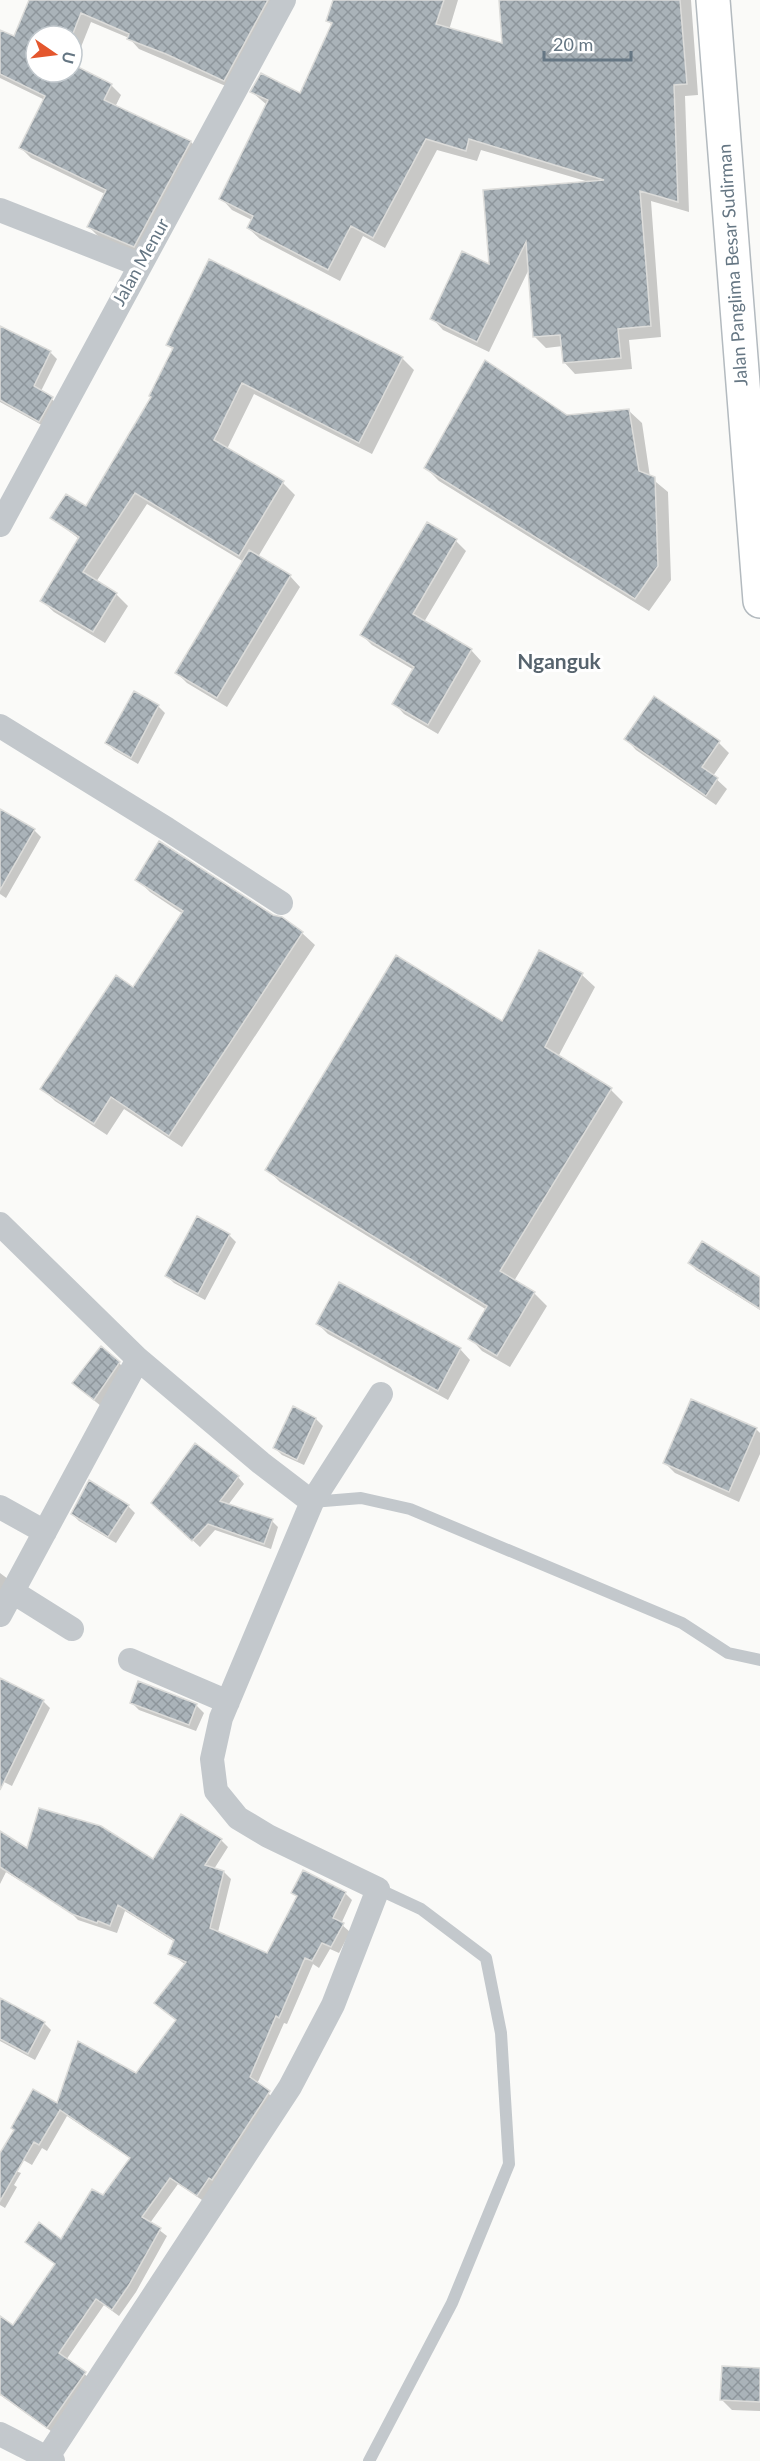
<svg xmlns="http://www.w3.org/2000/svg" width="760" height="2461" font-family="Lato,sans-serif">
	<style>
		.shadow { fill: #0003; fill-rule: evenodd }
		.building { fill: url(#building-cross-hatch); stroke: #dcdcda; stroke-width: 1.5 }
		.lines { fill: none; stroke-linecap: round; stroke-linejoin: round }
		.secondary-casing { stroke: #b3babf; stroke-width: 36 }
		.service { stroke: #c3c8cc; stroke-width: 12 }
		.minor { stroke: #c3c8cc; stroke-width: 24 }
		.secondary { stroke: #fff; stroke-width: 33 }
		.labels { text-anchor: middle; stroke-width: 6; stroke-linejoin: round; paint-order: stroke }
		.street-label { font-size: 18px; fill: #657683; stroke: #fff }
		.quarter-label { font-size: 21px; font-weight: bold; fill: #57646e; stroke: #fff }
	</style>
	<defs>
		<pattern id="building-cross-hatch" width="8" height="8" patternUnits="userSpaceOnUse" patternTransform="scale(1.5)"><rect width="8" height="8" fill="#aab3b9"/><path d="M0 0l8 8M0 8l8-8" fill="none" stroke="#8e969c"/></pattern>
	</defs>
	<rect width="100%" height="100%" fill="#fafaf8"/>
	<path class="shadow" d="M31 0H285L235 90 139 49 129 38 91 22 73 67 111 85 121 95 115 107 191 142 201 152 144 256 99 237 89 227 105 194 31 158 21 148 45 100 0 78V45L14 38ZM36 36H72V72H36Z
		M335 0H458L449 30 504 45 501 0H691L698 95 685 96 689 212 651 201 661 337 629 340 632 369 575 374 564 362 563 346 546 348 534 336 529 269 489 352 443 330 432 318 589 182 481 150 477 161 437 150 385 248 363 236 340 281 260 239 248 228 252 220 232 210 221 198 267 105 252 92 301 95 333 26 328 21Z
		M0 327 50 352 57 359 41 391 59 405 47 428 0 402Z
		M168 344 402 358 414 370 372 454 254 394 227 449 283 483 295 495 258 557 290 576 300 587 227 707 187 683 177 673 244 562 147 504 96 582 116 594 128 606 105 643 54 612 42 601 79 539 52 518 86 509 152 398 173 350Z
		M628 410 642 423 650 477 668 492 671 580 649 611 439 481 426 468 567 417Z
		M456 541 466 551 424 622 471 650 481 661 438 734 404 714 394 703 414 670 372 645 362 635Z
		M158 706 165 713 138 764 114 750 107 743Z
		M626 739 719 743 729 753 713 776 727 789 716 805 636 750Z
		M0 815 34 830 41 837 6 898 0 894Z
		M137 879 273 916 302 933 315 945 182 1147 124 1109 107 1135 55 1101 42 1088 134 989 183 914 150 892Z
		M582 975 595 987 558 1057 611 1090 623 1102 514 1281 534 1293 547 1306 510 1367 482 1351 470 1338 487 1310 280 1182 267 1169Z
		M229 1235 236 1242 205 1300 174 1283 167 1276Z
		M690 1263 760 1279V1310L696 1270Z
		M318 1324 460 1349 470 1360 448 1400 328 1334Z
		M119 1363 126 1370 101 1406 81 1390Z
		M316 1419 323 1426 304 1465 282 1455 275 1448Z
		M756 1429 760 1433V1454L739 1502 675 1473 665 1463Z
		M238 1477 244 1484 228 1505 272 1521 278 1527 271 1549 215 1530 200 1547 159 1509Z
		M128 1506 135 1513 116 1543 79 1521 72 1514Z
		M0 1573 12 1582 0 1604Z
		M0 1680 43 1701 50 1708 12 1786 0 1780Z
		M139 1683 197 1706 204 1713 196 1731 139 1710 132 1703Z
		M0 1834 28 1850 154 1861 221 1840 228 1847 214 1869 224 1872 231 1879 218 1932 268 1954 298 1897 293 1893H345L352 1900 341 1924 350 1932 339 1953 330 1949 319 1968 313 1964 287 2024 284 2023 257 2084 276 2100 205 2202 178 2184 150 2223 167 2236 136 2292 119 2316 104 2305 66 2360 92 2380 55 2434 0 2395V2318L13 2327 56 2265 27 2242 61 2241 104 2197 131 2159 67 2116 47 2151 42 2148 32 2165 13 2154 58 2106 137 2074 177 2020 186 1965 170 1953 175 1942 125 1911 117 1933 78 1920 70 1912 6 1872 0 1884Z
		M0 2015 44 2023 51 2030 35 2060 0 2041Z
		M0 2165 21 2173 14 2185 17 2187 5 2208 0 2205Z
		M760 2370V2411L732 2410 722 2400Z"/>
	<path class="building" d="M29 0H268L224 81 166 54 127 39 129 34 81 13 72 36H36V72H72V64L112 84 104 100 191 141 134 247 87 227 106 190 19 148 45 96 0 74V30L14 36Z
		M333 0H444L436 24 502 43 499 0H680L687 84 674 85 678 202 640 191 651 326 618 329 621 358 563 363 560 335 533 337 526 242 477 342 430 319 462 251 489 264 483 190 604 180 469 139 466 151 426 139 373 238 351 226 328 270 247 228 253 216 219 199 268 100 250 92 261 73 300 93 332 23 326 21Z
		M209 259 403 357 359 443 242 383 214 440 284 481 239 556 135 493 83 572 117 593 93 632 40 601 79 537 50 518 66 494 86 506 151 397 149 396 173 348 166 345Z
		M0 326 51 351 34 386 53 397 39 422 0 400Z
		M485 360 567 415 629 409 639 471 655 477 658 566 635 599 424 468Z
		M427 522 457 539 413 614 472 649 428 725 392 704 414 667 360 635Z
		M249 550 291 575 217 698 175 673Z
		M134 691 159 705 131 758 105 743Z
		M654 696 720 741 702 767 718 778 706 796 624 739Z
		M0 809 35 829 0 890Z
		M159 841 273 915 282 917 303 932 169 1136 111 1097 94 1124 40 1089 116 975 133 987 183 911 135 880Z
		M539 950 583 973 545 1047 612 1088 500 1271 535 1292 497 1356 468 1339 487 1306 265 1170 396 955 502 1021Z
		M197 1216 230 1234 198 1294 165 1276Z
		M702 1241 760 1277V1309L688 1263Z
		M339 1282 461 1348 438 1391 316 1324Z
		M101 1346 120 1362 94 1400 72 1383Z
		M691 1399 757 1428 729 1492 663 1463Z
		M293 1406 316 1418 297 1460 273 1448Z
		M195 1443 239 1476 220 1501 273 1519 264 1544 208 1524 192 1541 151 1503Z
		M89 1480 129 1505 108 1537 71 1514Z
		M0 1678 44 1700 0 1790Z
		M138 1681 197 1704 189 1725 130 1703Z
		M39 1808 101 1826 153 1859 181 1814 222 1839 205 1865 224 1871 210 1928 267 1953 297 1896 291 1893 303 1870 346 1892 333 1918 344 1923 331 1947 322 1943 312 1961 305 1958 279 2018 276 2016 250 2077 270 2091 212 2180 209 2178 197 2196 170 2178 142 2217 161 2228 129 2285 112 2310 96 2299 59 2353 86 2372 47 2428 0 2394V2316L13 2325 55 2264 25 2242 39 2222 61 2239 92 2189 103 2195 130 2158 60 2110 39 2145 34 2142 0 2201V2153L14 2130 11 2128 33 2089 57 2103 78 2041 136 2073 176 2020 154 2003 186 1962 168 1954 174 1940 118 1905 110 1926 98 1921 97 1923 72 1914 0 1867V1831L27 1848Z
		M0 1998 45 2022 28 2054 0 2039Z
		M722 2366 760 2368V2402L720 2400Z"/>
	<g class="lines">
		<g class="secondary-casing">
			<path id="secondary" d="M713 0 760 601"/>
		</g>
		<path class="service" d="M312 1502 361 1498 410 1509 682 1623 728 1653 760 1660
			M369 2461 452 2303 509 2164 501 2033 486 1958 421 1909 378 1889"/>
		<path class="minor" d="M0 210 140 265
			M0 525 284 0
			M0 726 167 829 281 903
			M0 1224 138 1359 261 1463 312 1502 381 1394
			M0 1507 45 1532
			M13 1592 72 1629
			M0 1615 138 1359
			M130 1660 228 1702
			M0 2434 53 2461
			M47 2458 290 2087 333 2005 378 1889 268 1836 238 1818 216 1791 212 1759 221 1718 312 1502"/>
		<use href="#secondary" class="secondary"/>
	</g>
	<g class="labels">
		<g class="street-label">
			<text transform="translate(141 262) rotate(-61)" y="6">Jalan Menur</text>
			<text transform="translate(733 265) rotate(-94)" y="6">Jalan Panglima Besar Sudirman</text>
		</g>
		<g class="quarter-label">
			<text x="559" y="669">Nganguk</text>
		</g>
	</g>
	<g transform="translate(54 54) rotate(104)"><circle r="28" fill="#ffffff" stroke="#c1c8cd" stroke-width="1.5"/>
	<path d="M0-4.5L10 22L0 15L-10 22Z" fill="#e4572e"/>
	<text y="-9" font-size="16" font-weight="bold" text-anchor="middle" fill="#657683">U</text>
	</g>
	<path d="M544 51v9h87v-9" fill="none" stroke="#657683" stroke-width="3"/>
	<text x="553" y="51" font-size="18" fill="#657683" stroke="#ffffff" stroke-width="4.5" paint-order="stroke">20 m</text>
</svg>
